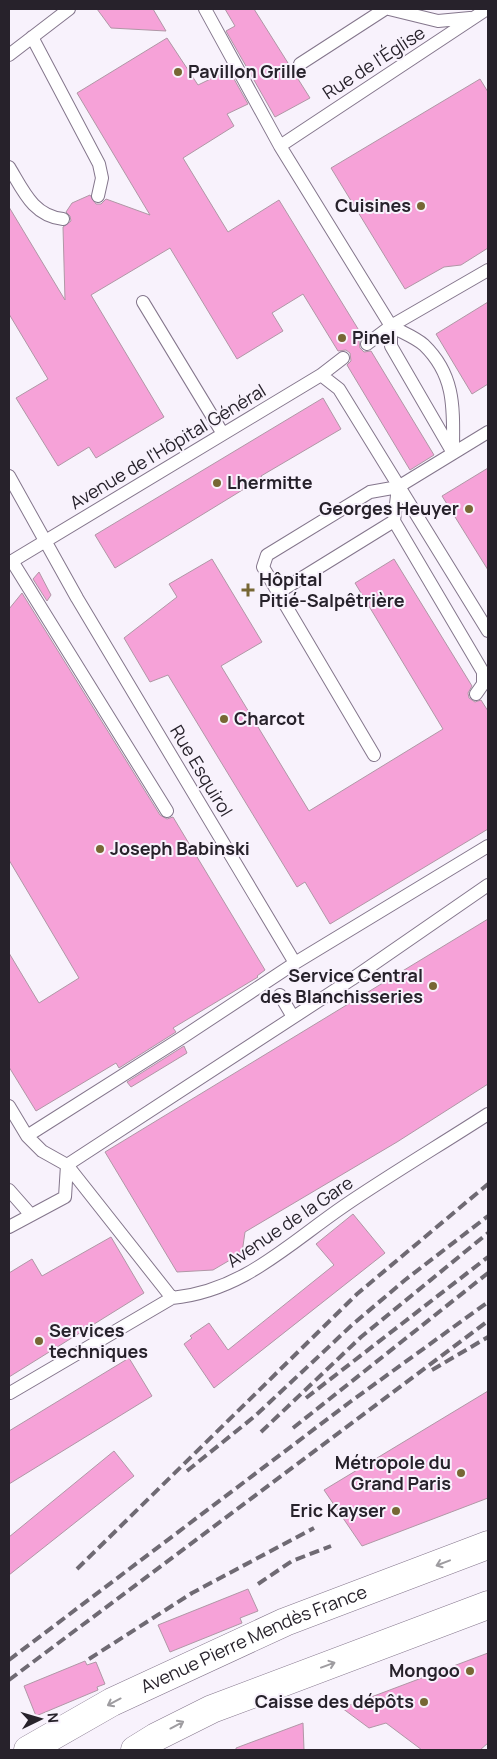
<svg xmlns="http://www.w3.org/2000/svg" width="497" height="1759" font-family="Manrope,sans-serif">
	<style>
		.building { fill: #f6a2d8; stroke: #b097a6 }
		.lines { fill: none; stroke-linecap: round; stroke-linejoin: round }
		.service-casing { stroke: #84768c; stroke-width: 14 }
		.tertiary-casing { stroke: #84768c; stroke-width: 29 }
		.service { stroke: #fff; stroke-width: 12 }
		.tertiary { stroke: #fff; stroke-width: 28 }
		.rail { stroke: #6f6a73; stroke-width: 4; stroke-dasharray: 10 5; stroke-linecap: butt }
		.oneway { stroke: #9e9ca0 }
		.poi-dot { fill: #776734; stroke: #f8f2fc; stroke-width: 2 }
		.labels { text-anchor: middle; stroke-width: 4; stroke-linejoin: round; paint-order: stroke }
		.street-label { font-size: 18px; fill: #27222b; stroke: #f8f2fc }
		.poi-label { font-size: 18px; font-weight: bold; fill: #27222b; stroke: #f8f2fc; text-anchor: start }
	</style>
	<rect width="100%" height="100%" fill="#f8f2fc"/>
	<path class="building" d="M97 9H153L166 31 111 28Z
		M225 9H254L310 98 275 117 226 31 235 26Z
		M167 38 198 85 229 70 248 104 227 114 234 126 183 158 228 232 279 200 363 337 359 341 360 348 364 352 371 351 434 455 410 470 347 365 351 361 350 353 346 350 338 351 303 294 272 313 283 331 237 359 170 248 91 295 164 417 96 458 89 447 58 466 16 398 48 379 9 314V207L65 300 63 227 71 221 70 216 66 212 72 203 90 195 96 204H101L106 199 150 215 77 93Z
		M480 79 488 92V248L461 265 444 267 405 289 331 168Z
		M488 302V384L472 394 436 334Z
		M323 398 341 429 261 476 262 478 115 568 95 535Z
		M488 468V570L442 496Z
		M212 559 262 642 221 666 309 811 443 729 355 583 394 559 472 686 468 693 469 698 475 702 481 700 488 711V829L330 924 305 882 297 887 168 675 150 682 124 638 177 597 169 584Z
		M39 572 51 595 47 601 33 579Z
		M22 593 160 815 167 819 173 817 265 970 257 976 258 977 173 1028 176 1032 119 1068 116 1063 36 1111 9 1067V953L39 1003 79 978 9 860V609Z
		M488 919V1084L397 1142 245 1232 242 1253 213 1270 177 1272 105 1152Z
		M184 1046 187 1053 131 1087 127 1082Z
		M353 1214 385 1253 214 1388 184 1344 192 1338 190 1336 209 1323 228 1350 334 1265 316 1244Z
		M111 1237 144 1293 9 1377V1273L32 1259 42 1276Z
		M129 1358 152 1396 9 1484V1431Z
		M488 1391V1498L362 1546 324 1490Z
		M114 1451 134 1476 9 1575V1537Z
		M248 1589 258 1611 240 1618 242 1623 170 1652 158 1625Z
		M488 1653V1743L480 1750H422L386 1723 369 1728 342 1708Z
		M85 1661 87 1665 96 1662 105 1684 97 1687 98 1690 36 1716 24 1686Z
		M303 1723 304 1750H236V1748Z"/>
	<g class="lines">
		<g class="service-casing">
			<path id="service" d="M205 9 280 146 391 326V346L453 453
				M389 9 438 21 470 18
				M32 37 99 164 102 178 98 196
				M9 55 69 9
				M300 64 385 9
				M280 146 487 9
				M9 167C23 190 33 216 63 219
				M143 302 223 434
				M391 326C401 332 415 337 424 345 457 377 453 412 453 453
				M367 344 391 326 488 270
				M321 375 339 389 488 631
				M9 476 77 598 295 963 180 1039 27 1136
				M398 487 488 432
				M394 521 483 672V684L476 694
				M12 561 167 811
				M9 563 321 375 343 358
				M279 592 394 521 398 487 370 492 267 555 263 567 374 755
				M295 963 488 846
				M280 995 293 1017
				M9 1106 27 1136 42 1151 67 1165 172 1298C243 1291 287 1245 344 1206 391 1174 440 1145 488 1114
				M67 1165 352 979 488 885
				M9 1190 31 1215
				M9 1227 65 1197 67 1165
				M10 1393 172 1298"/>
		</g>
		<g class="tertiary-casing">
			<g id="tertiary">
				<path id="s1" d="M28 1750 112 1702 285 1622 488 1545"/>
				<path d="M135 1750 156 1737 212 1709 488 1605"/>
			</g>
		</g>
		<use href="#service" class="service"/>
		<use href="#tertiary" class="tertiary"/>
		<path class="rail" d="M432 1370 488 1337
			M306 1398 488 1257
			M293 1428 488 1273
			M261 1432 361 1337 488 1233
			M187 1471 255 1416 352 1325 405 1280 488 1216
			M77 1569 357 1294 488 1184
			M258 1584 292 1561 331 1546
			M89 1659 192 1593 314 1528
			M9 1660 350 1402 488 1302
			M9 1680 488 1321"/>
	</g>
	<defs><path id="oneway-shaft" d="M-6 0H5M1.5-3L5.5 0L1.5 3" fill="none" stroke-width="1.6" stroke-linecap="round" stroke-linejoin="round" transform="scale(1.25)"/></defs>
	<g class="oneway">
		<use href="#oneway-shaft" transform="translate(443 1563) rotate(159)"/>
		<use href="#oneway-shaft" transform="translate(328 1665) rotate(-20)"/>
		<use href="#oneway-shaft" transform="translate(114 1702) rotate(152)"/>
		<use href="#oneway-shaft" transform="translate(177 1725) rotate(-28)"/>
	</g>
	<g class="poi-dot">
		<circle cx="178" cy="72" r="5"/>
		<circle cx="421" cy="206" r="5"/>
		<circle cx="342" cy="338" r="5"/>
		<circle cx="217" cy="483" r="5"/>
		<circle cx="469" cy="509" r="5"/>
		<path d="M245.5 582.5h5v5h5v5h-5v5h-5v-5h-5v-5h5z"/>
		<circle cx="224" cy="719" r="5"/>
		<circle cx="100" cy="849" r="5"/>
		<circle cx="433" cy="986" r="5"/>
		<circle cx="39" cy="1341" r="5"/>
		<circle cx="461" cy="1473" r="5"/>
		<circle cx="396" cy="1511" r="5"/>
		<circle cx="470" cy="1671" r="5"/>
		<circle cx="424" cy="1702" r="5"/>
	</g>
	<g class="labels">
		<g class="street-label">
			<text transform="translate(374 63) rotate(-33)" y="6">Rue de l'Église</text>
			<text transform="translate(168 447) rotate(-31)" y="6">Avenue de l'Hôpital Général</text>
			<text transform="translate(201 771) rotate(59)" y="6">Rue Esquirol</text>
			<text transform="translate(290 1222) rotate(-34)" y="6">Avenue de la Gare</text>
			<text dy="6" stroke="none"><textPath href="#s1" startOffset="252">Avenue Pierre Mendès France</textPath></text>
		</g>
		<g class="poi-label">
			<text x="188" y="78">Pavillon Grille</text>
			<text x="411" y="212" text-anchor="end">Cuisines</text>
			<text x="352" y="344">Pinel</text>
			<text x="227" y="489">Lhermitte</text>
			<text x="459" y="515" text-anchor="end">Georges Heuyer</text>
			<text x="259" y="586">Hôpital<tspan x="259" dy="21">Pitié-Salpêtrière</tspan></text>
			<text x="234" y="725">Charcot</text>
			<text x="110" y="855">Joseph Babinski</text>
			<text x="423" y="982" text-anchor="end">Service Central<tspan x="423" dy="21">des Blanchisseries</tspan></text>
			<text x="49" y="1337">Services<tspan x="49" dy="21">techniques</tspan></text>
			<text x="451" y="1469" text-anchor="end">Métropole du<tspan x="451" dy="21">Grand Paris</tspan></text>
			<text x="386" y="1517" text-anchor="end">Eric Kayser</text>
			<text x="460" y="1677" text-anchor="end">Mongoo</text>
			<text x="414" y="1708" text-anchor="end">Caisse des dépôts</text>
		</g>
	</g>
	<rect width="497" height="1759" fill="none" stroke="#27222b" stroke-width="20"/>
	<g transform="translate(40 1719) rotate(85)" stroke="#f8f2fc" stroke-width="4" paint-order="stroke">
	<path d="M0-4L9 19L0 12L-9 19Z" fill="#27222b"/>
	<text y="-8" font-size="14" font-weight="bold" text-anchor="middle" fill="#27222b">N</text>
	</g>
</svg>
